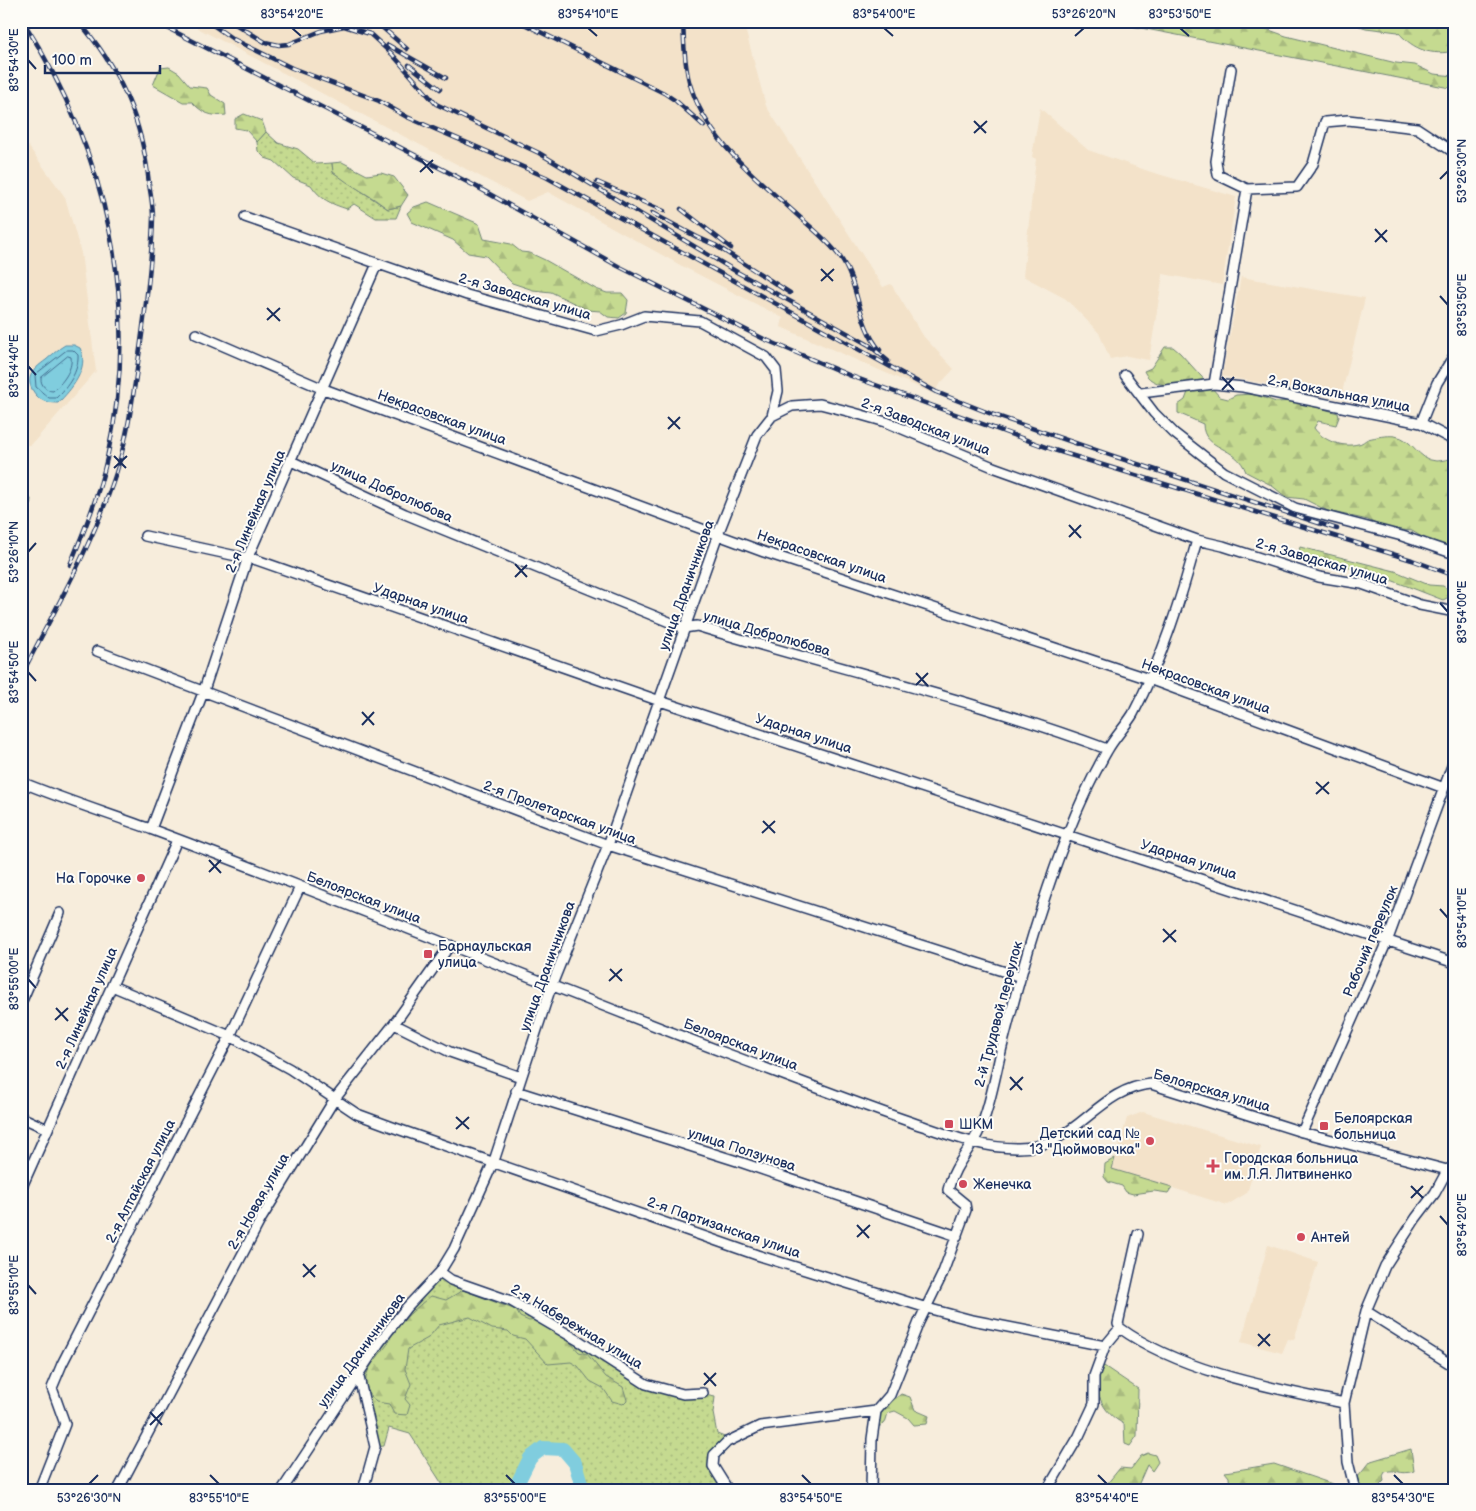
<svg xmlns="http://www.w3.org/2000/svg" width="1476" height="1511" font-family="'Balsamiq Sans',sans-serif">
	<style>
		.built { fill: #f3e2c9 }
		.grass { fill: url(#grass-dots); stroke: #708477 }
		.forest { fill: url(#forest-firs); stroke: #708477 }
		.wetland { fill: url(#wetland-marsh); stroke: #708477 }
		.water { fill: #80cdde; stroke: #588eab }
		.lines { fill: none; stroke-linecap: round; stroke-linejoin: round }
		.shore { stroke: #436e91; stroke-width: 1 }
		.river { stroke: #80cdde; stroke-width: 14 }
		.minor-casing { stroke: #1b2f5e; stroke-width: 12 }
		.minor { stroke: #fdfcf7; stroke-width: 9 }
		.rail-casing { stroke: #1b2f5e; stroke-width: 4.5 }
		.rail { stroke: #fdfcf7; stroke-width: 2.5; stroke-dasharray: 8; stroke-linecap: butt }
		.ticks { fill: none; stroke: #1b2f5e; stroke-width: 2 }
		.poi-dot { fill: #d1495b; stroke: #fdfcf7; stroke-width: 2 }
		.labels { text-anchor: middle; stroke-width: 4; stroke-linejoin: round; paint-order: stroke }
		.street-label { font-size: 14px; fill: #1b2f5e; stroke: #fdfcf7 }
		.poi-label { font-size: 14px; fill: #1b2f5e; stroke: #fdfcf7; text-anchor: start }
		.neatline { fill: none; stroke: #1b2f5e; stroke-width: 2 }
		.ticks-label { font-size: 12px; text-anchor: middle; fill: #1b2f5e }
	</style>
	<defs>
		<pattern id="grass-dots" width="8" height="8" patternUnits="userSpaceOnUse" patternTransform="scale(1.25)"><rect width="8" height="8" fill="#c5da90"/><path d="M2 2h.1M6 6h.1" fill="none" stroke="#a9bb7f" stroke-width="1.8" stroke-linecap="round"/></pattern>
		<pattern id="forest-firs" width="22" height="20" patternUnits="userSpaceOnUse" patternTransform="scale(1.25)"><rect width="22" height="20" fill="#c5da90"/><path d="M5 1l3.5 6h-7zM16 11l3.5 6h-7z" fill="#a9bb7f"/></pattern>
		<pattern id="wetland-marsh" width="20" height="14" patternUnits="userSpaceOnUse" patternTransform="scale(1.25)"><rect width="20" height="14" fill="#c5da90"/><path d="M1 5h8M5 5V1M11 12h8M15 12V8" fill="none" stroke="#a9bb7f"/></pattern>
	</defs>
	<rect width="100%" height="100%" fill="#f7eddc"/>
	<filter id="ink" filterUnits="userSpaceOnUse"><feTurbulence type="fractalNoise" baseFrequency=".02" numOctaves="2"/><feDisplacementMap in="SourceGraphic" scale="10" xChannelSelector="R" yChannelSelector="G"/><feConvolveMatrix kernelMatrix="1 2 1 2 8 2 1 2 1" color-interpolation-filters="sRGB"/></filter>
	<g filter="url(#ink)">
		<path class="built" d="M184 21H743L766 106 883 287 891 284 924 337 954 369 938 386 934 394 781 327 783 318 682 266 548 192 527 201Z
			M1040 108 1088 150 1148 171 1236 197 1222 285 1163 274 1149 360 1127 356 1110 359 1099 333 1066 299 1023 276 1036 159 1032 157Z
			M21 136 65 197 81 253 96 371 31 445H21Z
			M1241 277 1365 298 1341 397 1222 376Z
			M1143 1112 1261 1147 1247 1193 1227 1205 1112 1169 1127 1118Z
			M1268 1245 1318 1262 1294 1340 1288 1339 1282 1353 1241 1342Z"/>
		<path class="grass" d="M266 132 278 143 298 149 316 164 332 163 333 172 388 209 401 206 396 218H376L354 204 347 209C331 204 320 199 311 185L293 178 274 161 265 158 258 151 257 142Z
			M440 1272 495 1294 646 1384 715 1397 713 1413 717 1434 727 1438 713 1466 728 1490H583L570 1458 563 1449 543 1448 530 1458 514 1490H446L410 1434 389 1428 384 1446 375 1447 358 1373Z"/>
		<path class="forest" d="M1105 21H1244L1286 36 1396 63 1415 65 1434 74 1455 76V89Z
			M1344 21H1455V51C1431 56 1414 50 1398 32L1366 28Z
			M169 67 179 73 190 86 207 88 211 95 225 104 226 115C211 117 202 113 192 102H183L153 85 160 68Z
			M244 114 262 121 266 132 257 142 246 130 235 128V119Z
			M342 162 367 175 381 173 394 177 408 195 401 206 388 209C371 195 350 186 333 172L332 163Z
			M428 202 479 224 484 239 511 244 521 252 530 253 545 260 596 289 607 293H622L628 300 626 313 619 318 608 317 600 311 588 310 551 292 533 290 512 283 486 256 468 253 453 240 412 222 407 213 414 207Z
			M1165 347H1173L1180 353 1220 397 1228 399 1236 395 1253 394 1276 402 1295 401 1338 413 1339 417 1336 425 1318 421 1314 428C1323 441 1343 448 1358 444 1362 444 1365 440 1368 439 1376 437 1387 435 1395 436 1414 439 1417 460 1436 461 1442 461 1449 459 1455 458V550L1427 540 1412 531 1384 528 1368 520 1328 511 1304 499 1286 497 1271 485 1246 472C1237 445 1203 451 1203 424L1178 413V405L1185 400 1188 392C1173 382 1152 389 1144 371L1151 368Z
			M1300 547 1395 571 1429 585 1443 586 1450 591 1451 596 1443 600C1409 587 1377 573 1341 566 1326 563 1309 567 1298 554Z
			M1115 1158 1112 1169 1172 1187 1168 1193 1154 1191 1133 1194 1126 1192 1122 1186 1108 1182 1104 1177 1105 1164Z
			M463 1290 516 1310 520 1317 529 1321 538 1320 547 1325 571 1343 579 1352 587 1354 606 1377 623 1387 627 1400 623 1404 612 1401 603 1388 590 1381 578 1366 571 1362 548 1364 525 1339 513 1336 508 1331 492 1329 470 1317 439 1325 428 1338 408 1349 405 1369 411 1384 405 1399 410 1405 407 1415 394 1414 389 1404 376 1402C353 1378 374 1363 387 1345 390 1341 390 1338 391 1334 394 1327 424 1301 431 1296L446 1300Z
			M1101 1364 1138 1389 1137 1436 1130 1446 1125 1444 1124 1424C1101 1412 1092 1390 1101 1364Z
			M901 1394 910 1397 915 1410 929 1416 927 1424 914 1425 908 1418 895 1411 888 1413 885 1423 877 1428 880 1411Z
			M1411 1449 1414 1471C1399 1476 1397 1468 1385 1472L1383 1476 1384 1481 1378 1487 1379 1490H1363L1357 1478 1371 1461Z
			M1148 1453 1155 1455 1158 1462 1152 1471 1147 1465 1136 1490H1102L1120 1468 1131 1469 1141 1456Z
			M1274 1464 1344 1488 1346 1490H1230L1229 1477 1225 1472Z"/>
		<path class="wetland" d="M21 491 31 499 29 517 21 533Z"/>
		<path class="water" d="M65 345H74L80 348C90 368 71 390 58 403 49 403 42 402 36 395 23 379 32 370 46 360 52 355 58 349 65 345Z"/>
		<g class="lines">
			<path class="shore" d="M67 350H73L78 355C79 371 68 387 56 398H49L36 387 35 375Z
				M68 356 71 357C73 370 62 383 53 391 47 391 40 385 41 378Z"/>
			<path class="river" d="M514 1490 530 1458 543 1448 563 1449 575 1463 583 1490"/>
			<g class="minor-casing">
				<path id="minor" d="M1231 69 1216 161 1218 175 1247 189 1297 187 1313 164 1325 122 1348 120 1417 128 1455 153
					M245 217 467 295 596 331 621 325 644 316 700 321 766 357 776 370 778 391 772 416 792 406 820 404 851 412 886 422 993 467 1197 540 1223 546 1319 577 1362 584 1420 605 1455 612
					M196 334 321 388 764 552 1149 679 1444 788
					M1125 375 1154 413 1174 433 1224 472 1295 508 1402 536 1455 554
					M1214 384 1247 189
					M1141 393 1214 384 1243 387 1421 423 1455 441
					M1421 423 1437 383 1455 354
					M291 461 405 514 684 628 697 626C833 668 973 699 1107 749
					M145 536 241 557H248L660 701 1455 963
					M97 651 608 845 1021 977
					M21 782C65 800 109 814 153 830 346 902 536 981 728 1054 789 1077 850 1101 911 1122 947 1134 979 1148 1017 1148 1077 1149 1095 1089 1151 1084L1302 1132 1455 1172
					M151 829 204 690 248 557 377 264
					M112 986 230 1036 290 1069 357 1114 395 1128 757 1255 927 1308 972 1320 1105 1346 1120 1328C1179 1371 1272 1388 1344 1403
					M21 1003 60 913
					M394 1024 450 1052 521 1077
					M516 1091 740 1162 957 1236
					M21 1117 47 1129
					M1302 1132 1388 939 1455 758
					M21 1189 177 840
					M440 1272 451 1280 511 1301 581 1342 646 1384 683 1394 703 1393
					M1366 1311 1455 1367
					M1120 1328 1118 1324 1138 1234
					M358 1373 375 1447 363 1490
					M39 1490 65 1424 52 1388 62 1364 230 1036 300 887
					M118 1490 261 1219 334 1100 394 1024 450 945
					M282 1490 379 1343 406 1308 440 1272 454 1249 494 1161 551 987 608 845 718 534 757 435 772 416
					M728 1490 713 1466 714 1455 727 1442 760 1426 876 1411
					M871 1490 872 1439 876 1411 890 1395 919 1322 942 1275 966 1210 965 1204 948 1190C954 1162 977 1144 985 1116 993 1092 997 1067 1003 1043 1021 972 1041 901 1068 833 1079 805 1092 777 1107 751 1114 738 1125 727 1133 714 1162 659 1181 599 1197 540
					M1047 1490 1079 1436 1094 1404V1376L1105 1346
					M1355 1490 1348 1462 1344 1403 1366 1311 1385 1266 1416 1218 1435 1193 1448 1169"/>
			</g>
			<use href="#minor" class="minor"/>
			<g class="rail-casing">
				<path id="rail" d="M23 21C107 154 142 303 107 458 99 495 84 531 70 565
					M154 21 477 187 618 266 764 339 851 376 1054 450 1412 560 1455 576
					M207 21 233 39 292 68 379 101 407 117 546 177 936 392 994 415 1110 455 1337 529
					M230 21 265 42 279 45 289 44 321 31 344 26 370 34 392 54 436 104 539 153 737 272 869 345 888 361
					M375 21 407 49
					M518 21 664 93 676 101 704 126
					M683 21C684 41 684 62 689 81 705 138 752 174 794 212 810 227 827 239 840 257 860 285 857 324 880 350
					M388 45 446 78
					M409 65 440 89
					M597 182 664 211
					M681 209 731 248
					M652 213 697 237 715 245 790 293
					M21 676C53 613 89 551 112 485 128 441 133 395 140 349 146 306 152 261 153 217 153 206 151 195 149 184 143 122 119 67 78 21"/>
			</g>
			<use href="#rail" class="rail"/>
		</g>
	</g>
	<path class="ticks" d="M292 28 301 36M588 28 597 36M884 28 893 36M1180 28 1189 36M1075 36 1084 28M28 60 36 69M974 121 986 133M974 133 987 121M421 160 433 173M420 172 433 160M1440 179 1448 171M1375 229 1387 242M1375 242 1387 230M821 269 833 281M821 281 834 269M1440 296 1448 305M267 308 280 321M267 320 280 308M28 366 36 375M1222 377 1234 390M1222 390 1234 377M668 417 680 429M668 429 680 417M114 456 126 468M114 468 127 456M1069 525 1081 538M1069 537 1081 525M28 552 36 543M515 564 527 577M515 577 527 565M1440 603 1448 612M28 672 36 681M916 673 928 686M916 685 928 673M362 712 374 725M362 725 374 712M1316 782 1329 794M1316 794 1329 782M763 821 775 833M762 833 775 821M209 860 221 873M209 872 221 860M1440 909 1448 918M1163 929 1176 942M1163 942 1176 930M610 969 622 981M28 979 36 988M609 981 622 969M56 1008 68 1021M55 1020 68 1008M1010 1077 1022 1090M1010 1090 1023 1077M456 1117 469 1129M456 1129 469 1117M1411 1186 1423 1198M1411 1198 1423 1186M1440 1216 1448 1225M857 1225 869 1238M857 1237 870 1225M303 1264 315 1277M303 1277 316 1265M28 1285 36 1294M1258 1334 1270 1346M1258 1346 1270 1334M704 1373 716 1386M704 1385 716 1373M150 1412 162 1425M150 1425 163 1412M210 1475 219 1484M506 1475 515 1484M802 1475 811 1484M1098 1475 1107 1484M1394 1475 1403 1484M89 1484 98 1475"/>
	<g class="poi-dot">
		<circle cx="141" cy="878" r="5"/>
		<rect x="423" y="949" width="10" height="10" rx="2.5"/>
		<rect x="944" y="1119" width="10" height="10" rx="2.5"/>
		<rect x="1319" y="1121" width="10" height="10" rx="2.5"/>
		<circle cx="1150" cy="1141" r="5"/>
		<path d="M1210.5 1158.5h5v5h5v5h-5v5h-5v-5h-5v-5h5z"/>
		<circle cx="963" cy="1184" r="5"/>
		<circle cx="1301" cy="1237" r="5"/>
	</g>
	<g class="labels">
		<g class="street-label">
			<text transform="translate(525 296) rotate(16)" y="5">2-я Заводская улица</text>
			<text transform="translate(1339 393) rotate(11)" y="5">2-я Вокзальная улица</text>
			<text transform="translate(442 417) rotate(20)" y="5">Некрасовская улица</text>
			<text transform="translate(926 426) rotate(21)" y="5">2-я Заводская улица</text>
			<text transform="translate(392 491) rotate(24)" y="5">улица Добролюбова</text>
			<text transform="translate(255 511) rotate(-67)" y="5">2-я Линейная улица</text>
			<text transform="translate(822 556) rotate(19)" y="5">Некрасовская улица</text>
			<text transform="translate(1322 561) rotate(16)" y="5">2-я Заводская улица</text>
			<text transform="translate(686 585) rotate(-70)" y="5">улица Драничникова</text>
			<text transform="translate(421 603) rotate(19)" y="5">Ударная улица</text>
			<text transform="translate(767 633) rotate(16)" y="5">улица Добролюбова</text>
			<text transform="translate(1206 686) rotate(20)" y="5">Некрасовская улица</text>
			<text transform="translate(804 733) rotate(18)" y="5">Ударная улица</text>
			<text transform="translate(560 812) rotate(20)" y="5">2-я Пролетарская улица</text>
			<text transform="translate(1189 859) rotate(18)" y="5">Ударная улица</text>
			<text transform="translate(364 897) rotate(21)" y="5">Белоярская улица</text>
			<text transform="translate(1370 941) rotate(-67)" y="5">Рабочий переулок</text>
			<text transform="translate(547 966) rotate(-70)" y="5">улица Драничникова</text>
			<text transform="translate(86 1008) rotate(-66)" y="5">2-я Линейная улица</text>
			<text transform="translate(998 1014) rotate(-75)" y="5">2-й Трудовой переулок</text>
			<text transform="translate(741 1044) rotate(21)" y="5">Белоярская улица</text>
			<text transform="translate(1212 1090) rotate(16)" y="5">Белоярская улица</text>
			<text transform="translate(742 1149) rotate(18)" y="5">улица Ползунова</text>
			<text transform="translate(140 1181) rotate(-63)" y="5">2-я Алтайская улица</text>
			<text transform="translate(258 1201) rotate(-60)" y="5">2-я Новая улица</text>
			<text transform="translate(724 1227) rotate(19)" y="5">2-я Партизанская улица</text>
			<text transform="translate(577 1326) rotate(31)" y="5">2-я Набережная улица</text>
			<text transform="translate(361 1350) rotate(-54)" y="5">улица Драничникова</text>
		</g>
		<g class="poi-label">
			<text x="131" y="883" text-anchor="end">На Горочке</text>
			<text x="438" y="951">Барнаульская<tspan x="438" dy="16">улица</tspan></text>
			<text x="1334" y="1123">Белоярская<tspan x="1334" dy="16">больница</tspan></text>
			<text x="959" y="1129">ШКМ</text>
			<text x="1140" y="1138" text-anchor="end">Детский сад №<tspan x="1140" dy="16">13 "Дюймовочка"</tspan></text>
			<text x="1224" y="1163">Городская больница<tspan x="1224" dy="16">им. Л.Я. Литвиненко</tspan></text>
			<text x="973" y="1189">Женечка</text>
			<text x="1311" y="1242">Антей</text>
		</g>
	</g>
	<rect width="1476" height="1511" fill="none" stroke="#fdfcf7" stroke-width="55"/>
	<path d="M45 65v8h115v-8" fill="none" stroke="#1b2f5e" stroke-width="2.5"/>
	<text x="52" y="65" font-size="15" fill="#1b2f5e" stroke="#fdfcf7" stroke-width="4" paint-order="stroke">100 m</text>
	<rect x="28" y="28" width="1420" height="1456" class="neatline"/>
	<g class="ticks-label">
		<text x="292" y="18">83°54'20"E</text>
		<text x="588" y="18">83°54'10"E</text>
		<text x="884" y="18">83°54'00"E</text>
		<text x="1084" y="18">53°26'20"N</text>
		<text x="1180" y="18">83°53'50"E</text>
		<text transform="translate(14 60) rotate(-90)" y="4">83°54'30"E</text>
		<text transform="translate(1462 171) rotate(-90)" y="4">53°26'30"N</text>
		<text transform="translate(1462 305) rotate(-90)" y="4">83°53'50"E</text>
		<text transform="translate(14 366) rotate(-90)" y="4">83°54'40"E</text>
		<text transform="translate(14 552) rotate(-90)" y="4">53°26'10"N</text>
		<text transform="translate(1462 612) rotate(-90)" y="4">83°54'00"E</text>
		<text transform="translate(14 672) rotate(-90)" y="4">83°54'50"E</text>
		<text transform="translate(1462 918) rotate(-90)" y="4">83°54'10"E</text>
		<text transform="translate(14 979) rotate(-90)" y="4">83°55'00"E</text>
		<text transform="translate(1462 1225) rotate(-90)" y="4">83°54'20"E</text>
		<text transform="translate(14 1285) rotate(-90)" y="4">83°55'10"E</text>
		<text x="89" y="1502">53°26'30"N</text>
		<text x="219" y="1502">83°55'10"E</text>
		<text x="515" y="1502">83°55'00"E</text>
		<text x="811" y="1502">83°54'50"E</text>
		<text x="1107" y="1502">83°54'40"E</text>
		<text x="1403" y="1502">83°54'30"E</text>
	</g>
</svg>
